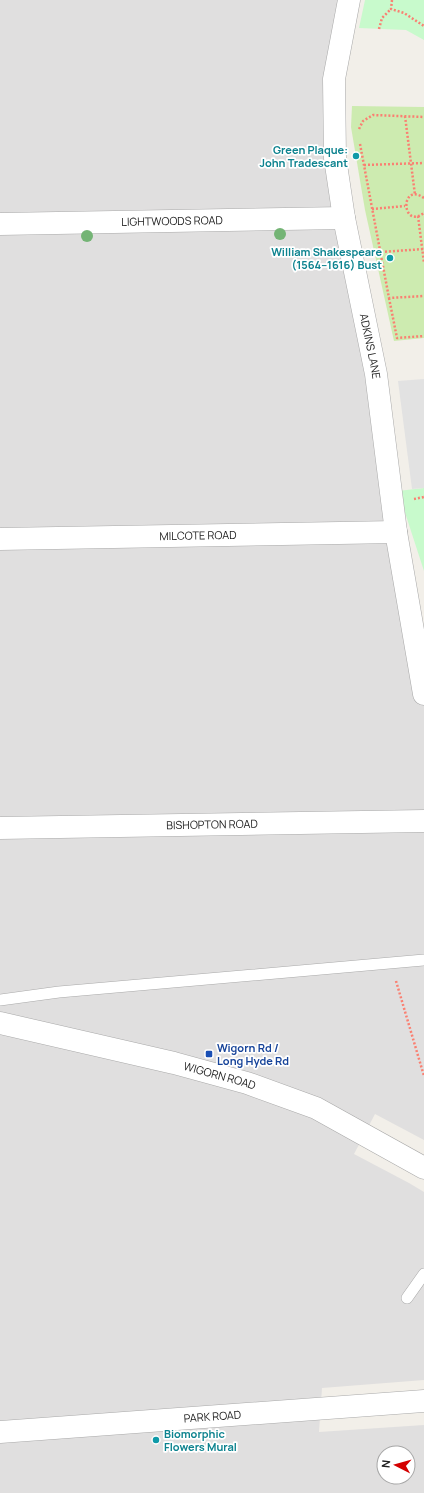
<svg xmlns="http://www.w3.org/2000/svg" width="424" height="1493" font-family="Manrope,sans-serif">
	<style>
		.residential { fill: #e0dfdf; fill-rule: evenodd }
		.grass { fill: #cdebb0 }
		.park { fill: #c8facc }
		.parking { fill: #e2e2e2 }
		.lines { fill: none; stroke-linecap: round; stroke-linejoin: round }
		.service-casing { stroke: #a9a9a9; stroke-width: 12 }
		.minor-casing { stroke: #a9a9a9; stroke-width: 23 }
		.tertiary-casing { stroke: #a9a9a9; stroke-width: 23 }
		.path { stroke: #fa8072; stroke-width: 2.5; stroke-dasharray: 2 2; stroke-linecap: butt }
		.service { stroke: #fff; stroke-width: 11 }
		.minor { stroke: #fff; stroke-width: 22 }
		.tertiary { stroke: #fff; stroke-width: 22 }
		.tree { fill: #74b475 }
		.culture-dot { fill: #0f9aa8; stroke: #fff; stroke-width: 1.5 }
		.transit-dot { fill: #1a4fb4; stroke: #fff; stroke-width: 1.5 }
		.labels { text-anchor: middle; stroke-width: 3.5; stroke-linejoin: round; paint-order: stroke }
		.culture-label { font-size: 11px; font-weight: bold; fill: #0d838f; stroke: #fff; text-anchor: end }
		.street-label { font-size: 11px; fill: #222; stroke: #fff }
		.transit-label { font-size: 11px; font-weight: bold; fill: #164399; stroke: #fff; text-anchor: start }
	</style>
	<rect width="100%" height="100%" fill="#f2efe9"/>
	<path class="residential" d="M0 0H349L334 79 424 694V1140L375 1114 354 1154 409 1183 424 1192V1380L322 1388 319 1432 424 1425V1493H0ZM384 1453H408V1477H384Z"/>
	<path class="grass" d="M352 106 424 107V338L394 341 365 210 351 127Z"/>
	<path class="park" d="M365 0H424V40L406 30 359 28Z
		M424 488V571L398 491Z"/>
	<path class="parking" d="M424 379V488L412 489 398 381Z"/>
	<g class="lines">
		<g class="service-casing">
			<path id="service" d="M0 1000 59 992 424 960
				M407 1298 424 1274"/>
		</g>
		<g class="minor-casing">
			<g id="minor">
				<path id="s1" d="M0 224 344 218"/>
				<path id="s2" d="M0 539 396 532"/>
				<path id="s3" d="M0 828 424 821"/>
				<path id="s4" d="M0 1432 424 1401"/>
			</g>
		</g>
		<g class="tertiary-casing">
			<g id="tertiary">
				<path id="s5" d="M349 0 334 79 335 158 344 218 376 374 396 532 424 694"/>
				<path id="s6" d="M0 1023 174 1063 247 1083 316 1108 424 1168"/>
			</g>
		</g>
		<path class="path" d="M392 0 391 9 404 13 424 26
			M379 29 382 18 391 9
			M405 116 415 195
			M359 129 363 121 373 115 424 117
			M360 144 389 298 424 296
			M364 165 424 163
			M424 198C400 181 401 230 424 213
			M372 209 405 206
			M418 216 424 263
			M381 252 424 249
			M389 298 397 338 424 336
			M414 499 424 497
			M396 981 424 1076"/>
		<use href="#service" class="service"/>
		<use href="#minor" class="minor"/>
		<use href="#tertiary" class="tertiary"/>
	</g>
	<g class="tree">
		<circle cx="280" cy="234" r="6"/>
		<circle cx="87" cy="236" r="6"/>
	</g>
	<g class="culture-dot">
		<circle cx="356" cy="156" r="4"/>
		<circle cx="390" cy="258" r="4"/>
		<circle cx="156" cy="1440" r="4"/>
	</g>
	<rect class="transit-dot" x="205" y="1050" width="8" height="8" rx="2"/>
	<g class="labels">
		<g class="culture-label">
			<text x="348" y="154">Green Plaque:<tspan x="348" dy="13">John Tradescant</tspan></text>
			<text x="382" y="256">William Shakespeare<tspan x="382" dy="13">(1564–1616) Bust</tspan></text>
			<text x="164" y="1438" text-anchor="start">Biomorphic<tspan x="164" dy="13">Flowers Mural</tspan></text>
		</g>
		<g class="street-label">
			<text dy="4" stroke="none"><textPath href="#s1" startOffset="172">LIGHTWOODS ROAD</textPath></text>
			<text dy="4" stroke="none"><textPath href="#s5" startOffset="351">ADKINS LANE</textPath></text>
			<text dy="4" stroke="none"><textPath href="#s2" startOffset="198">MILCOTE ROAD</textPath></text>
			<text dy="4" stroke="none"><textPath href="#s3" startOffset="212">BISHOPTON ROAD</textPath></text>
			<text dy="4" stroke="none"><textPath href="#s6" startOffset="226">WIGORN ROAD</textPath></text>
			<text dy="4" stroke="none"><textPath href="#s4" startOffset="213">PARK ROAD</textPath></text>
		</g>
		<g class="transit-label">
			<text x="217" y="1052">Wigorn Rd /<tspan x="217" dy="13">Long Hyde Rd</tspan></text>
		</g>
	</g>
	<g transform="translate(396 1465) rotate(276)"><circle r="19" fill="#ffffff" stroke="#a7a7a7"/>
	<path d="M0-3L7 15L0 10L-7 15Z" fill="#d40000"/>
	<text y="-6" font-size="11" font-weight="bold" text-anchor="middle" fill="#222222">N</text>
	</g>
</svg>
